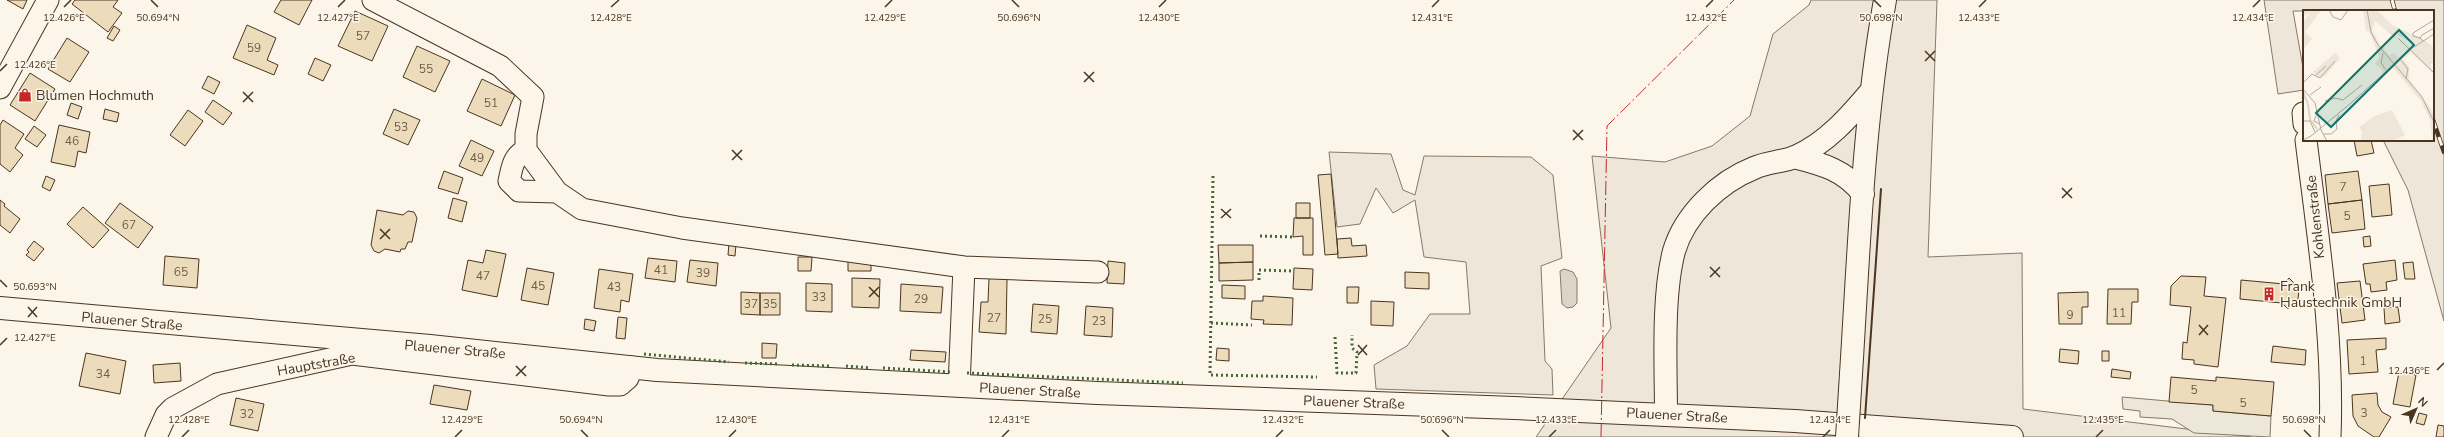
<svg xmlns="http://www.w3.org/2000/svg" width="2444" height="437" font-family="'Nunito Sans',sans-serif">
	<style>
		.green { fill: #ede6d9; stroke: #887966 }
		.parking { fill: #ede7d9; stroke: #887966 }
		.water { fill: #dcd4c6; stroke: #887966 }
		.building { fill: #ecdcbc; stroke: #4a3520 }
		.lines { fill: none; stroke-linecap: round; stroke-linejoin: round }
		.minor-casing { stroke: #4a3520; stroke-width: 23 }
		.major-casing { stroke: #4a3520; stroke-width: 24 }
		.highway-casing { stroke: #4a3520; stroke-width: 24 }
		.minor { stroke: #fbf6e9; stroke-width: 21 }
		.major { stroke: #fbf6e9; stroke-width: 22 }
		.highway { stroke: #fbf6e9; stroke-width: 22 }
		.rail-casing { stroke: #4a3520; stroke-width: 4.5 }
		.rail { stroke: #fbf6e9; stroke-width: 3; stroke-dasharray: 9; stroke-linecap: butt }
		.highway-bridge-casing { stroke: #4a3520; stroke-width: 24; stroke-linecap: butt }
		.highway-bridge { stroke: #fbf6e9; stroke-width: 22 }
		.hedge { stroke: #436837; stroke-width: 3; stroke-dasharray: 2 3; stroke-linecap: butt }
		.wall { stroke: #4a3520; stroke-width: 2 }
		.power { stroke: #c62828; stroke-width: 1; stroke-dasharray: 14 3 2 3; stroke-linecap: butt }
		.ticks { fill: none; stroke: #4a3520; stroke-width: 1.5 }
		.labels { text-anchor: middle; stroke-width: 3; stroke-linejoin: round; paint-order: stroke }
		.number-label { font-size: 12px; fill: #725f47 }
		.poi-label { font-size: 14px; fill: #4a3520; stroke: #fbf6e9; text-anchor: start }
		.street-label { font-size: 14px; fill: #4a3520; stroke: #fbf6e9 }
		.inset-river { fill: none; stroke: #dcd4c6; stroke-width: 2 }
		.inset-road { fill: none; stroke: #b4a999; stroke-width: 1 }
		.view { fill: #0f766e; fill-opacity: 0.15; stroke: #0f766e; stroke-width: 2 }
		.inset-edge { fill: none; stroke: #4a3520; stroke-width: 2 }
		.ticks-label { font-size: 10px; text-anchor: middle; fill: #4a3520; stroke: #fbf6e9; stroke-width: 3; stroke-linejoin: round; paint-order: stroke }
	</style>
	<rect width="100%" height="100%" fill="#fbf6e9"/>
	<path class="green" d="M1811 0H1937L1928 257 2022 253 2023 409 2252 437H1536L1611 328 1592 156 1665 162 1712 146 1750 116 1773 34 1809 5Z
		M2264 0H2444V321L2408 190 2383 140H2433V11H2293L2304 73V90L2278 94Z
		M1329 152 1391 154 1403 190 1415 195 1424 156 1531 157 1553 175 1562 258 1541 266 1545 361 1552 369 1553 395 1376 389 1374 365 1407 346 1430 314H1470L1466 262 1424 257 1415 200 1393 213 1376 188 1360 224 1337 227Z"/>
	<path class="parking" d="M2122 397 2213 405V411L2271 416 2270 437 2194 433 2172 419 2140 417V411L2123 409Z"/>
	<path class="water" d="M1564 269 1573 272 1577 279V303L1573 307 1567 308 1562 304 1560 271Z"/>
	<path class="building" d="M7 0H27L23 9Z
		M75 0H118L113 7 122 13 108 32 72 4Z
		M281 0H312L299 25 274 12Z
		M355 11 388 26 372 61 338 46Z
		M247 25 276 38 267 60 278 65 274 75 233 58Z
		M114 26 120 30 113 41 107 38Z
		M67 38 89 52 70 82 48 69Z
		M417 46 450 61 435 92 403 77Z
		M315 58 331 65 323 81 308 74Z
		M30 73 55 89 35 121 10 105Z
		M208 76 220 82 214 94 202 88Z
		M482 79 515 95 501 126 467 111Z
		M213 100 232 113 223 125 205 112Z
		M71 103 82 107 78 119 67 115Z
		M105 109 119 113 117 122 103 119Z
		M394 109 420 120 408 145 383 134Z
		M188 110 203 121 185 146 170 135Z
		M3 120 24 134 15 148 23 155 10 172 0 164V125Z
		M59 125 90 132 86 153 78 151 75 167 51 162Z
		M34 126 46 135 37 147 25 139Z
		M471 140 494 151 482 176 459 166Z
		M2354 140H2371L2374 153 2357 156Z
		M444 171 463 178 458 194 438 188Z
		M2358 171 2362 200 2328 204 2325 175Z
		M1331 174 1338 254 1325 255 1318 175Z
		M46 176 55 180 50 191 42 187Z
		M2389 184 2392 215 2372 217 2369 186Z
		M453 198 467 202 462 222 448 218Z
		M0 200 5 204 4 206 20 219 10 233 0 225Z
		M2362 200 2365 229 2332 233 2328 204Z
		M120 203 153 227 138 248 105 223Z
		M1296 203H1310V218H1296Z
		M83 207 109 230 93 248 67 224Z
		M377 210 403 215 408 211 414 212 417 218 412 242H408L405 249H401L400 252 385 249 379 253 374 251 371 245Z
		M1294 218H1313V255H1303V236L1293 237Z
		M2370 236 2371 246 2364 247 2363 237Z
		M1351 238 1352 246 1366 245 1367 256 1338 258 1337 239Z
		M34 241 44 249 34 261 26 255 29 252 27 250Z
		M729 243 736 244 735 256 728 255Z
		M1218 245H1253V262L1219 263Z
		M486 250 506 254 497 297 462 290 468 260 483 263Z
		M165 256 199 259 197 288 163 285Z
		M798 257H812L811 271H798Z
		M648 258 677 261 675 282 645 278Z
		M690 260 718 263 716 286 687 282Z
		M848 260 871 261V271H848Z
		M2395 260 2397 280 2386 282 2387 290 2371 292 2370 284H2366L2363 264Z
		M1108 261 1125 263 1124 284 1107 283Z
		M1253 262V280L1219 281V263Z
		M2413 262 2415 279H2405L2403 263Z
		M527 268 554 273 548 305 521 300Z
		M1294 268 1313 269 1312 290 1293 289Z
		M599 269 633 274 629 302 621 300 620 312 594 308Z
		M1405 272 1429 273V289L1405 288Z
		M2181 276 2206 277 2204 296 2226 298 2218 367 2194 364V360L2182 359 2183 342 2187 343 2191 307 2170 305 2171 286Z
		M852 278 880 279 879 308 852 307Z
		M989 278 1007 279 1006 334 979 332 981 302H988Z
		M2289 278 2299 288 2298 300 2288 309 2282 303 2240 299 2241 280 2284 284Z
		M2360 281 2365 320 2342 323 2337 283Z
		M806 283 832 284V312L806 311Z
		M901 284 943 287 941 313 900 311Z
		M1222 285 1245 286V299L1222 298Z
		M1347 287H1359L1358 303H1347Z
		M2108 289H2138V302H2132L2131 324H2107Z
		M741 292 760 293V315L741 314Z
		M2088 292V307H2082V324H2059L2058 293Z
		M760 293H780V315H760Z
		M1263 296 1293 298 1292 325 1263 324 1264 320 1251 319 1252 301H1263Z
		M1371 301 1394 302 1393 326 1371 325Z
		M1033 304 1059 306 1057 334 1031 332Z
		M1086 306 1113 308 1112 337 1084 335Z
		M2398 307 2400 322 2385 324 2384 308Z
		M618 317 627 318 625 339 616 338Z
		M585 319 596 321 594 331 584 329Z
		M2386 338V349L2376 350 2378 372 2349 374 2347 340Z
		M762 343 777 344 776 358H762Z
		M2273 346 2306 350 2305 365 2271 362Z
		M1217 348 1229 349V361L1216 360Z
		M2060 349 2079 351 2078 364 2059 362Z
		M911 350 946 352 945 362 910 360Z
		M2102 351H2109V361H2102Z
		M86 353 126 361 120 394 79 386Z
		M180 363 181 381 154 383 153 365Z
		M2112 369 2131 372 2130 379 2111 377Z
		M2399 372 2416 375 2410 407 2393 404Z
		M2171 377 2216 381V377L2274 382 2271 416 2213 411V405L2169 402Z
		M434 385 471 391 467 410 430 404Z
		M2377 393 2378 405 2382 412 2391 417 2379 437H2374L2358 426 2353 416 2352 395Z
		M236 398 264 404 258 431 230 425Z
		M2419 413 2427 415 2424 425 2416 423Z
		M2438 425 2444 426V437H2436Z"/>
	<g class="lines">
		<g class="minor-casing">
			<path id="minor" d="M373 0 500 66 533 97 526 134V150L557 192 582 209 682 228 964 267 1098 272
				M0 88 48 0
				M2303 113 2304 124
				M2306 140C2318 238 2334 338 2330 437
				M526 150C513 156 512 168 509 181L519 191 557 192
				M959 386 964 267
				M156 437 166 415 173 408 217 384 352 354 609 385H620L628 378 632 367"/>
		</g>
		<g class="major-casing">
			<path id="major" d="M0 308 430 346 657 370 1097 393 1515 408 1795 421 2012 437"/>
		</g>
		<g class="highway-casing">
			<path id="highway" d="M1794 157C1822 164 1845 170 1863 194
				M1851 374C1859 249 1863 123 1885 0
				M1666 415C1666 367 1662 297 1674 251 1685 214 1719 182 1754 168 1767 162 1782 162 1795 157 1827 143 1850 116 1872 90"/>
		</g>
		<use href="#minor" class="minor"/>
		<use href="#major" class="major"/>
		<use href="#highway" class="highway"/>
		<g class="rail-casing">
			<path id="rail" d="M2392 0 2395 11
				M2433 120 2444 152"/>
		</g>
		<use href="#rail" class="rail"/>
		<g class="highway-bridge-casing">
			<path id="highway-bridge" d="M1847 437 1851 374"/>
		</g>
		<use href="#highway-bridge" class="highway-bridge"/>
		<path class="hedge" d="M1213 176 1210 375 1317 377
			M1260 236 1293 237
			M1259 280V270L1294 271
			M1211 323 1252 325
			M1335 337 1337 373H1356L1357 352 1352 348V335
			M644 354 729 362
			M745 363 780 364
			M792 365 832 366
			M846 366 871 368
			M883 368 951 372
			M967 373 1183 383"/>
		<path class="wall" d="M1865 418 1881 189"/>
		<path class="power" d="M1601 437 1607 126 1734 0"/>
	</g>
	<path class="ticks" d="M151 0 158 7M1012 0 1019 7M1874 0 1881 7M64 7 71 0M338 7 345 0M611 7 619 0M885 7 892 0M1159 7 1166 0M1432 7 1439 0M1706 7 1713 0M1979 7 1986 0M2253 7 2260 0M1925 51 1935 61M1925 61 1935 51M0 71 7 64M1084 72 1094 82M1084 82 1094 72M243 92 253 102M243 102 253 92M1573 130 1583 140M1573 140 1583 130M732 150 742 160M732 160 742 150M2062 188 2072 198M2062 198 2072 188M1221 209 1231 218M1221 218 1231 209M380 229 390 239M380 239 390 229M1710 267 1720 277M1710 277 1720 267M0 280 7 287M869 287 879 297M869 297 879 287M28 307 37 317M28 317 37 307M2199 325 2208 335M2199 335 2208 325M0 345 7 338M1358 345 1367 355M1358 355 1367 345M516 366 526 376M2437 370 2444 363M516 376 526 366M581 430 588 437M1442 430 1449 437M2304 430 2311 437M182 437 189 430M455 437 462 430M729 437 736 430M1002 437 1009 430M1276 437 1283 430M1549 437 1556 430M1823 437 1830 430M2096 437 2103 430"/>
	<defs>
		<g id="shop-bare" transform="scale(1.08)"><path d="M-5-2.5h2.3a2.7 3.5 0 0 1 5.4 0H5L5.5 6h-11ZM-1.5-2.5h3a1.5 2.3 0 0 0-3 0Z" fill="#c62828" stroke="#fbf6e9" stroke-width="2.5" paint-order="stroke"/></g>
		<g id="building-bare" transform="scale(1.08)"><path d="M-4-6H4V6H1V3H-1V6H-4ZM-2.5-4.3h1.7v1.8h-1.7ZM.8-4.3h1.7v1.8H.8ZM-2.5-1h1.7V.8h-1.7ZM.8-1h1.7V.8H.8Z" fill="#c62828" stroke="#fbf6e9" stroke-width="2.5" paint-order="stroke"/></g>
	</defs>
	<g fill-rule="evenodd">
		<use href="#shop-bare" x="25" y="95"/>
		<use href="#building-bare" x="2269" y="294"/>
	</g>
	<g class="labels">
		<g class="number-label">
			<text x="363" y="40">57</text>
			<text x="254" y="52">59</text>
			<text x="426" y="73">55</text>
			<text x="491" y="107">51</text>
			<text x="401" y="131">53</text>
			<text x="72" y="145">46</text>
			<text x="477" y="162">49</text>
			<text x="2343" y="191">7</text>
			<text x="2347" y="220">5</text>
			<text x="129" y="229">67</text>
			<text x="661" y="274">41</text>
			<text x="181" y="276">65</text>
			<text x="703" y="277">39</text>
			<text x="483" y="280">47</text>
			<text x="538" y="290">45</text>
			<text x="614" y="291">43</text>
			<text x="819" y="301">33</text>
			<text x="921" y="303">29</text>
			<text x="751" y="308">37</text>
			<text x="770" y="308">35</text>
			<text x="2119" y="317">11</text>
			<text x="2070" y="319">9</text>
			<text x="994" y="322">27</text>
			<text x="1045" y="323">25</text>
			<text x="1099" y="325">23</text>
			<text x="2363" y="365">1</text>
			<text x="103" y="378">34</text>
			<text x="2194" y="394">5</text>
			<text x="2243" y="407">5</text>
			<text x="2364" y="417">3</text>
			<text x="247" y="418">32</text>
		</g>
		<g class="poi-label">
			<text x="36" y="100">Blumen Hochmuth</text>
			<text x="2280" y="291">Frank<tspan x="2280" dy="16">Haustechnik GmbH</tspan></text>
		</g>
		<g class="street-label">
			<text transform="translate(2315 217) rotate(-96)" y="5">Kohlenstraße</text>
			<text transform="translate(132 321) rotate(5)" y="5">Plauener Straße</text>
			<text transform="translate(455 349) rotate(5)" y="5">Plauener Straße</text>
			<text transform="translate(316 364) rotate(-10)" y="5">Hauptstraße</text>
			<text transform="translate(1030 390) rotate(3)" y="5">Plauener Straße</text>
			<text transform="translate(1354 402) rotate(2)" y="5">Plauener Straße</text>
			<text transform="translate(1677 415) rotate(3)" y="5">Plauener Straße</text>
		</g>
	</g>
	<g transform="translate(2303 10)">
		<rect width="131" height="131" fill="#fbf6e9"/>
		<path d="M18 0 2 22 9 29 0 39V13L7 2 0 7V1ZM60 0H74L89 15 122 30 131 38V51L127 55 131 64 108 42 100 49 106 57V69L131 103V131H129L127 110 118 91 90 58 80 66 79 59 72 54 76 47 66 21H63ZM72 11 93 29 92 24 113 34 96 48 90 43 87 46 77 35 69 20ZM32 43 37 48 22 66 17 68 10 62ZM89 100 102 125 90 131H58L59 121 56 117 72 106Z" fill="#ede6d9" fill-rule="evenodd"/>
		<path class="inset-river" d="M0 82 5 94 7 109 14 119"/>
		<path class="inset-road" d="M26 0 30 7 38 10 45 0M64 0 68 22 75 35 119 87 131 112M95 28 131 63M117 28 110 26V23L131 10M120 31 117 28 119 25 131 18M80 43 78 53 83 60M97 49 105 59 103 69M13 65 23 56M0 73 9 64 17 68 32 51M0 79 12 93 18 120 24 131M7 85 18 77M22 91 32 88 40 90 59 75M14 103 11 111 17 114M0 111H7L12 122M20 124H28L34 119 33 111 36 105M0 130 8 126 48 93 108 39 131 24"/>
		<path class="view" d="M96 20 111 35 28 117 13 103Z"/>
		<rect width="131" height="131" class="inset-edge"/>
	</g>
	<g class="ticks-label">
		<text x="1019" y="21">50.696°N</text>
		<text x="64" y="21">12.426°E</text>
		<text x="158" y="21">50.694°N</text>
		<text x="338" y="21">12.427°E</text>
		<text x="611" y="21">12.428°E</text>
		<text x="885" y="21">12.429°E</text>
		<text x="1159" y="21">12.430°E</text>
		<text x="1432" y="21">12.431°E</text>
		<text x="1706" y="21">12.432°E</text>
		<text x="1881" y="21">50.698°N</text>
		<text x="2253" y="21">12.434°E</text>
		<text x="1979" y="21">12.433°E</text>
		<text x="35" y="68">12.426°E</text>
		<text x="35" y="290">50.693°N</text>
		<text x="35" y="341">12.427°E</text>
		<text x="2409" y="374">12.436°E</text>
		<text x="189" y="423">12.428°E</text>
		<text x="462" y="423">12.429°E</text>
		<text x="581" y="423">50.694°N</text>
		<text x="736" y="423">12.430°E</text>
		<text x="1009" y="423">12.431°E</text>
		<text x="1283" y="423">12.432°E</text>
		<text x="1442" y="423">50.696°N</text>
		<text x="1556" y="423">12.433°E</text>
		<text x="1830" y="423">12.434°E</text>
		<text x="2103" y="423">12.435°E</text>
		<text x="2304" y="423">50.698°N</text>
	</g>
	<g transform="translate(2416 409) rotate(45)" stroke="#fbf6e9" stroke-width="3" paint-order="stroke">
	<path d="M0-3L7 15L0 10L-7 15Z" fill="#4a3520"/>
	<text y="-6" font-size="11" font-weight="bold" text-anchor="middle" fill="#4a3520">N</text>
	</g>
</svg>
